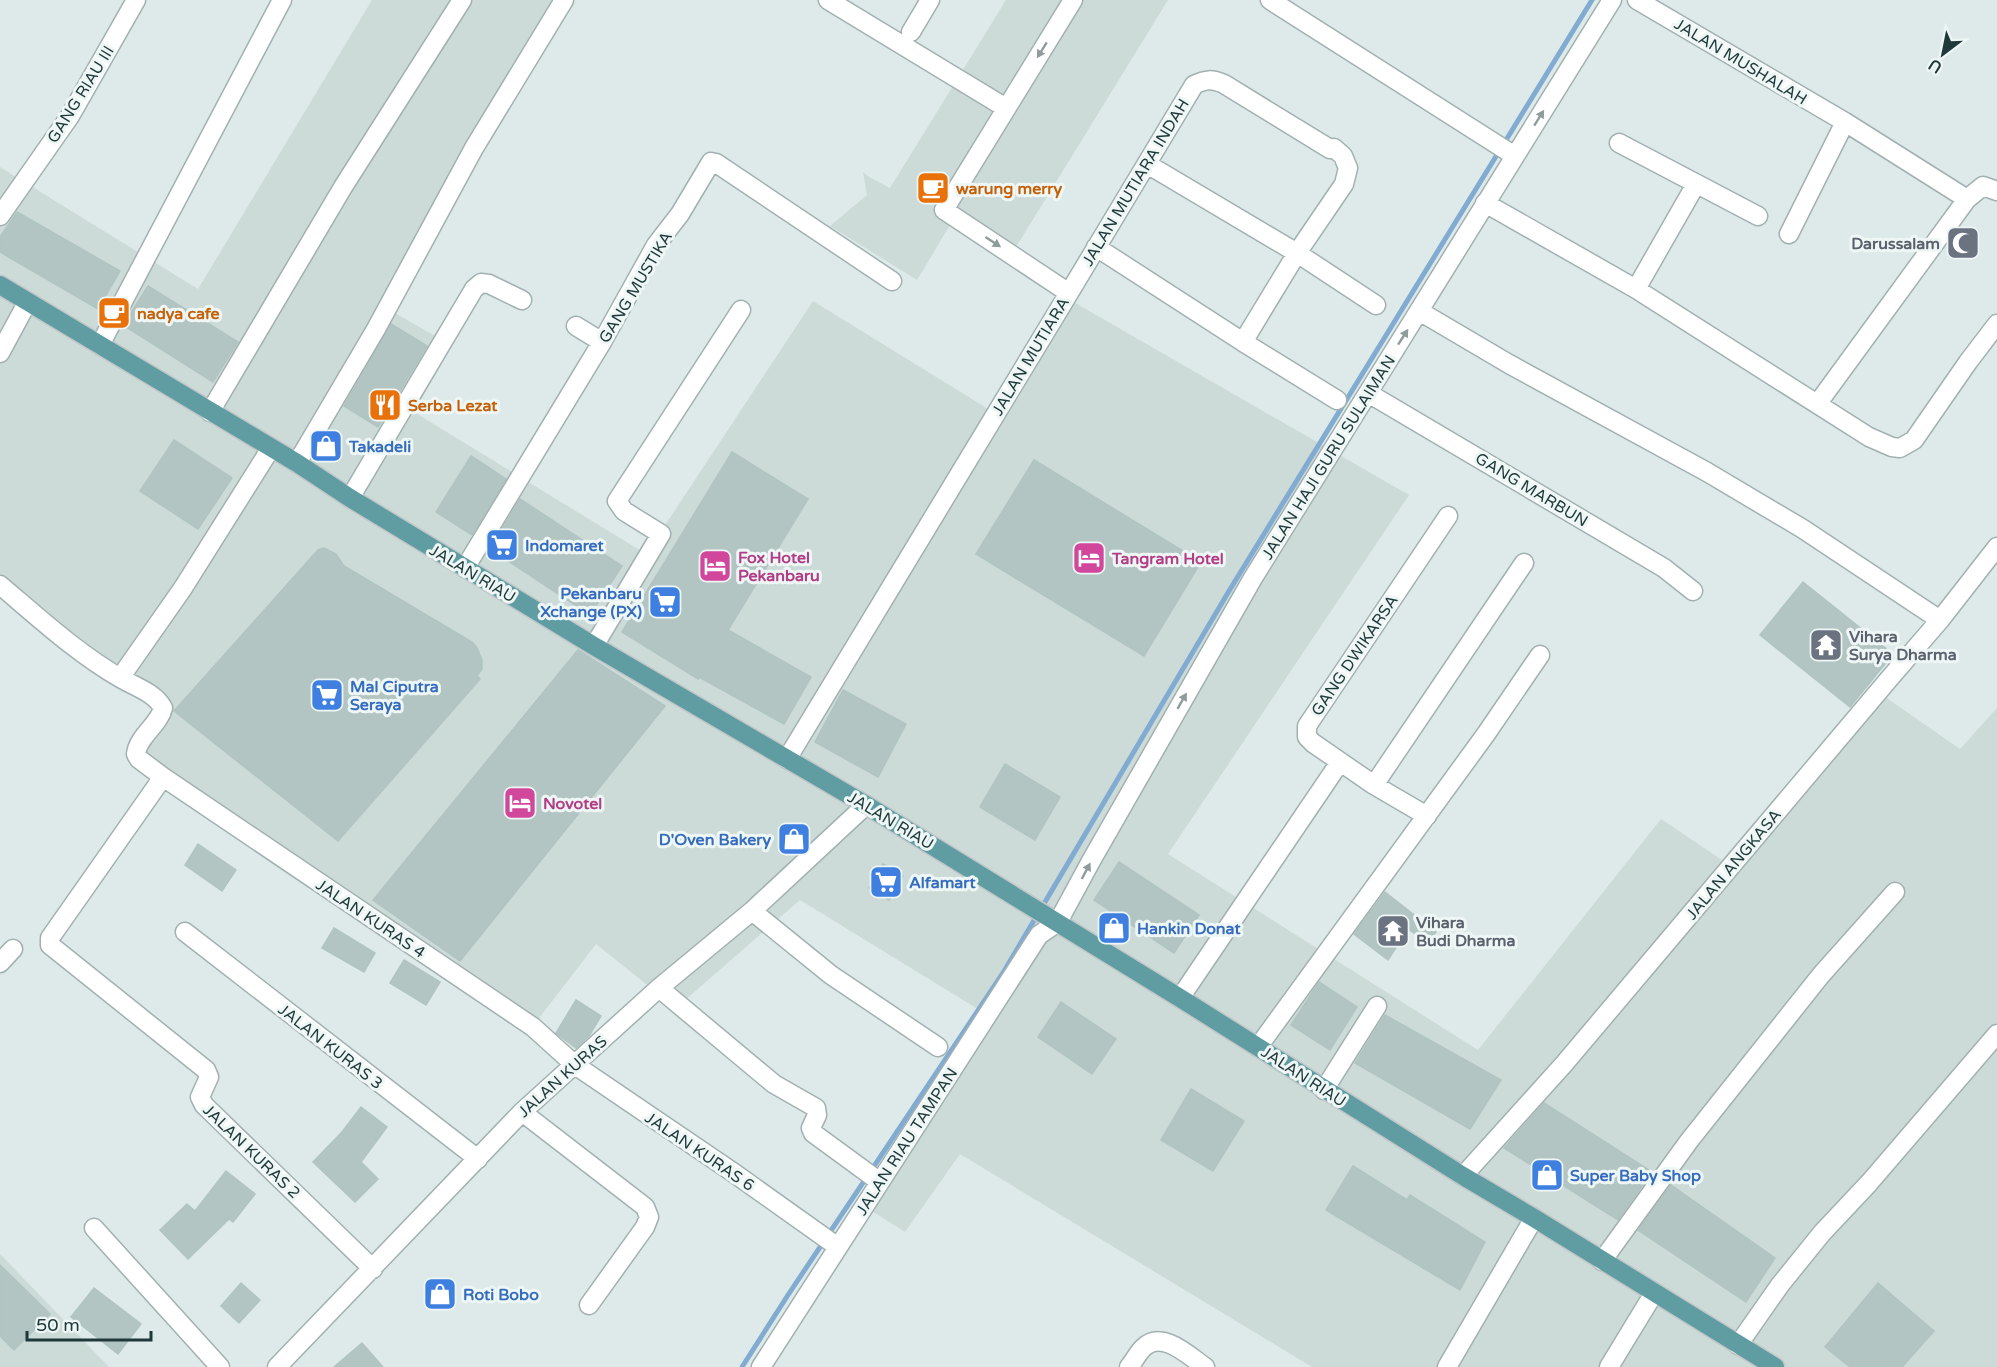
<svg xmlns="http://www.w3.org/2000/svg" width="1997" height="1367" font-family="'Varela Round',sans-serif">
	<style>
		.built { fill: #ccdad8 }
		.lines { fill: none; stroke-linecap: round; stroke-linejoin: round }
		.stream { stroke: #82abd2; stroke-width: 5 }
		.building { fill: #b3c5c3; stroke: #b0c4c2; stroke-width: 1.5 }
		.street-casing { stroke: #a1b1b1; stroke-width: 21 }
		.primary-casing { stroke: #c0c7c8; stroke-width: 21 }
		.street { stroke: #fff; stroke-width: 18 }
		.primary { stroke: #609da2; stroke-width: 18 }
		.oneway { fill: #8f9c9c }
		.labels { text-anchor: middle; stroke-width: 6; stroke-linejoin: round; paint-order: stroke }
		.street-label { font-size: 16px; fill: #1f383a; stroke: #eef7f5 }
		.food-label { font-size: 16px; font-weight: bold; fill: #c56008; stroke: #eef7f5; text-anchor: start }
		.worship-label { font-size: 16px; font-weight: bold; fill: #5b616d; stroke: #eef7f5; text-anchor: start }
		.shop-label { font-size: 16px; font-weight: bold; fill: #366cbe; stroke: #eef7f5; text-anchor: start }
		.hotel-label { font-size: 16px; font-weight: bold; fill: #b23c85; stroke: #eef7f5; text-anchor: start }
	</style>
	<rect width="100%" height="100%" fill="#deeae9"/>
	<path class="built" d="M372 0H565L390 310 452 346 414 412 646 554 813 301 993 412 1065 297 1409 495 1168 854 1478 1050 1661 819 1722 860 1871 687 1960 749 1997 708V1367H1312L960 1154 905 1232 856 1201 981 1011 800 900 676 1008 596 944 533 1026 133 748 164 707 0 581V167L198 289Z
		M1006 0H1168L1008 260 950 225 917 280 830 226 867 195 863 172 869 177 890 188Z
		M0 1254 109 1367H0Z"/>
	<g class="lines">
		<path class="stream" d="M742 1367 788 1295 1003 973 1229 591 1592 0"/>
	</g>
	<path class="building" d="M17 212 120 271 98 309 0 252V237Z
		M148 286 238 342 213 382 123 325Z
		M391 324 427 346 378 427 344 406Z
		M174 440 232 478 198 529 140 491Z
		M732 452 808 499 728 630 811 677 784 724 699 677 698 679 622 632Z
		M471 456 506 479 472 535 436 512Z
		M1034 460 1201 562 1144 656 976 554Z
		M520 499 622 566 590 615 490 549Z
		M324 548 336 554 344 566 472 642 477 648 482 660V669L477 676 480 679 338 841 174 711 318 550Z
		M1803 582 1893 654 1850 707 1760 635Z
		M578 650 665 706 460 961 373 900Z
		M843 690 906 724 878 777 815 742Z
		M1005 764 1060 797 1035 840 980 807Z
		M198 844 236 870 222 891 185 865Z
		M1119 862 1199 915 1174 953 1094 900Z
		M883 864 903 876 889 900 869 888Z
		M1385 892 1436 932 1428 942 1408 929 1388 960 1354 934Z
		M334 928 375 953 364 972 322 948Z
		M404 960 440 982 426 1005 390 983Z
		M1319 982 1357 1007 1330 1050 1291 1025Z
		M576 1000 601 1016 589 1036 576 1048 556 1033Z
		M1061 1002 1116 1039 1092 1074 1038 1037Z
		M1385 1015 1501 1080 1470 1129 1355 1063Z
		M1191 1089 1244 1121 1213 1171 1161 1140Z
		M1544 1103 1652 1172 1618 1220 1504 1148Z
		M361 1107 387 1127 361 1162 378 1179 355 1202 313 1162 342 1132Z
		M1353 1166 1407 1200 1410 1195 1485 1242 1460 1290 1326 1210Z
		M226 1171 255 1194 233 1222 229 1219 188 1259 160 1230 187 1204 195 1211Z
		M1671 1185 1775 1258 1746 1302 1638 1230Z
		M0 1265 50 1314 14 1350 0 1336Z
		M241 1283 260 1300 239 1323 221 1306Z
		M1878 1283 1934 1331 1902 1367H1850L1825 1347Z
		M94 1288 141 1324 118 1354 71 1317Z
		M362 1343 383 1367H334Z"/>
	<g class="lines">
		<g class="street-casing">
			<path id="street" d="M828 0 1006 108
				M1270 0 1515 156
				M1637 0 1845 122 1967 199
				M911 32 930 0
				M1619 143 1758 216
				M1147 164 1297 253 1376 305
				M1485 203 1636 289 1869 437 1892 447 1900 448 1914 440 1968 362 1997 324
				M0 216 70 116 136 0
				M1789 234 1845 122
				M1636 289 1696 184
				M1069 293 944 210 1073 0
				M1419 311 1509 364 1707 472 1803 529 1940 620
				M576 326 602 342
				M1243 342 1337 400
				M100 345 282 0
				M0 353 27 303
				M1368 393 1664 568 1693 591
				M1818 403 1967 199 1983 186 1997 191
				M210 412 343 187 462 0
				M297 463 376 329 474 148 564 0
				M350 498 474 289 481 283 489 284 522 300
				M465 568 602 342 656 245 680 214 711 162 716 163 892 281
				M0 585C39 618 78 654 122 679 136 687 155 693 163 708 159 725 138 736 136 754L139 759 163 777 50 938V945L206 1070 209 1077 200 1097 204 1105 373 1269
				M594 646 661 534 624 511 617 501 741 310
				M120 678 183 588 271 448
				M787 759 1069 293 1194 85C1206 79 1212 79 1224 84L1330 149 1334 148 1343 156 1348 168 1344 184 1297 253 1243 342 1096 247
				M163 777 533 1027 575 1065 734 1173 838 1247
				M1374 785 1524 563
				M1427 816 1374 785 1313 743 1307 737V726L1448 516
				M752 911 831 975 938 1047
				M185 932 478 1159
				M0 963 13 949
				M659 988 774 1084 816 1108 817 1115 811 1128 813 1133 880 1182
				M1180 998 1340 762
				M1258 1047 1486 734 1540 655
				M1324 1090 1377 1006
				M522 1112 645 1207 649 1217 645 1227 589 1305
				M1463 1176 1564 1064 1889 679 1940 620 1997 547
				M94 1228 220 1367
				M1602 1261 1689 1141 1821 975 1895 892
				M1738 1345 1780 1285 1822 1233 1869 1183 1997 1034
				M277 1367 522 1112 659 988 752 911 866 805
				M761 1367 1039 935 1058 922 1091 861 1253 578 1612 0
				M1129 1367C1134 1361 1138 1353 1143 1348 1162 1329 1189 1356 1205 1367
				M1447 1367 1534 1218
				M1609 1367 1654 1293"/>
		</g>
		<g class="primary-casing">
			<path id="primary" d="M0 285 297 463 350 498 594 646 866 805 1180 998 1463 1176 1534 1218 1775 1367"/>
		</g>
		<use href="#street" class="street"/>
		<use href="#primary" class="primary"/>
	</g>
	<defs><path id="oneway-solid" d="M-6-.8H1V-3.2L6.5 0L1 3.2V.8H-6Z" transform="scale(1.5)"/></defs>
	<g class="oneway">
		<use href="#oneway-solid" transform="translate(1042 50) rotate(122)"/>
		<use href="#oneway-solid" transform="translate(1539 118) rotate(-58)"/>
		<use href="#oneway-solid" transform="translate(993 242) rotate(33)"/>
		<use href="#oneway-solid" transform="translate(1403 337) rotate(-57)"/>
		<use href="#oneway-solid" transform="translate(1182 701) rotate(-60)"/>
		<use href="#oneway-solid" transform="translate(1086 871) rotate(-62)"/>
	</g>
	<defs>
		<g id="cafe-square" transform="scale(1.725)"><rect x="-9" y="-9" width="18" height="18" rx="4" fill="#e8710a" stroke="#eef7f5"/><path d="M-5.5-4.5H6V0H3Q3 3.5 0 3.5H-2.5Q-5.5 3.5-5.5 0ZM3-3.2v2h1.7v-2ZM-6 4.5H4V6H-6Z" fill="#fff"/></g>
		<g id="mosque-square" transform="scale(1.725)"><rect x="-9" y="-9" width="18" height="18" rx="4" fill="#6b7280" stroke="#eef7f5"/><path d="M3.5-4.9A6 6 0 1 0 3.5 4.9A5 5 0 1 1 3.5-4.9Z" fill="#fff"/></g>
		<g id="restaurant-square" transform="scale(1.725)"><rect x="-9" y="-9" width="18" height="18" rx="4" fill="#e8710a" stroke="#eef7f5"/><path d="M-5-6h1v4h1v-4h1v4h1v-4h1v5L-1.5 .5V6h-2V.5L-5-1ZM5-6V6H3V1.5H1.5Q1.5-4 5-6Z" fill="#fff"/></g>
		<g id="shop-square" transform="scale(1.725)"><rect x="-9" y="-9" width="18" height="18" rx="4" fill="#3f7fe0" stroke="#eef7f5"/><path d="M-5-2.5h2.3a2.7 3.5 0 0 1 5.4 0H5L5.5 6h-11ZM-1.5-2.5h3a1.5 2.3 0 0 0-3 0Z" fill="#fff"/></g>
		<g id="supermarket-square" transform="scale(1.725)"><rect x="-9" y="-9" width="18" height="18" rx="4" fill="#3f7fe0" stroke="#eef7f5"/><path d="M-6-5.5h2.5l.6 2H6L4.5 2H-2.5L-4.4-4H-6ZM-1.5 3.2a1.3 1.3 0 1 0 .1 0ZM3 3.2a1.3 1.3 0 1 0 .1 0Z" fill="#fff"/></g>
		<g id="hotel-square" transform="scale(1.725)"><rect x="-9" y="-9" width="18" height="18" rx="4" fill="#d1479c" stroke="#eef7f5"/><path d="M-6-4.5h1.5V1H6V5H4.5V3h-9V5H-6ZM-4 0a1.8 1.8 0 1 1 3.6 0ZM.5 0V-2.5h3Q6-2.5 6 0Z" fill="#fff"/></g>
		<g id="temple-square" transform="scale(1.725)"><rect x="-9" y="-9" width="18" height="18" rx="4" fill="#6b7280" stroke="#eef7f5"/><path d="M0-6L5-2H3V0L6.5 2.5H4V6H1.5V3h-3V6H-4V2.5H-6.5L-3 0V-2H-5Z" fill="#fff"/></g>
	</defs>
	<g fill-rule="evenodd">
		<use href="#cafe-square" x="933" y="188"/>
		<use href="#mosque-square" x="1963" y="243"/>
		<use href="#cafe-square" x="114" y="313"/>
		<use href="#restaurant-square" x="385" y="405"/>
		<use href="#shop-square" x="326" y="446"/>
		<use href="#supermarket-square" x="502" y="545"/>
		<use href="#hotel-square" x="1089" y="558"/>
		<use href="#hotel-square" x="715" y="566"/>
		<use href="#supermarket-square" x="665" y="602"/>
		<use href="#temple-square" x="1826" y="645"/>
		<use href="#supermarket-square" x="327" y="695"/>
		<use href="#hotel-square" x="520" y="803"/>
		<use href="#shop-square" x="794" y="839"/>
		<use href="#supermarket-square" x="886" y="882"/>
		<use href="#shop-square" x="1114" y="928"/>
		<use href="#temple-square" x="1393" y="931"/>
		<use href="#shop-square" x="1547" y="1175"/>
		<use href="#shop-square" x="440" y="1294"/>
	</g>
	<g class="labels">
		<g class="street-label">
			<text transform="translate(1741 61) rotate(31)" y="6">JALAN MUSHALAH</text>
			<text transform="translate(80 94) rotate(-58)" y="6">GANG RIAU III</text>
			<text transform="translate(1135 182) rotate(-59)" y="6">JALAN MUTIARA INDAH</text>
			<text transform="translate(635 287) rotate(-59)" y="6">GANG MUSTIKA</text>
			<text transform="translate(1030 356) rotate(-59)" y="6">JALAN MUTIARA</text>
			<text transform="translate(1328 457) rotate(-58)" y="6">JALAN HAJI GURU SULAIMAN</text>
			<text transform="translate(1532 489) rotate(31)" y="6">GANG MARBUN</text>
			<text transform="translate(473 573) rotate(31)" y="6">JALAN RIAU</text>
			<text transform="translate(1354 655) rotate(-56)" y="6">GANG DWIKARSA</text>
			<text transform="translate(891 820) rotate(31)" y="6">JALAN RIAU</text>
			<text transform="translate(1733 864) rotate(-50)" y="6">JALAN ANGKASA</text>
			<text transform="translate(371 918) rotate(34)" y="6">JALAN KURAS 4</text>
			<text transform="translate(331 1046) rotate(38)" y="6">JALAN KURAS 3</text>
			<text transform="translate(562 1076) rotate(-42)" y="6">JALAN KURAS</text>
			<text transform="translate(1304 1076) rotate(33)" y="6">JALAN RIAU</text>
			<text transform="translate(906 1141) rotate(-57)" y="6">JALAN RIAU TAMPAN</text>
			<text transform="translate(252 1151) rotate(44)" y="6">JALAN KURAS 2</text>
			<text transform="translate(700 1151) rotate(34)" y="6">JALAN KURAS 6</text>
		</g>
		<g class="food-label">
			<text x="956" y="194">warung merry</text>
			<text x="137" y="319">nadya cafe</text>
			<text x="408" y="411">Serba Lezat</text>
		</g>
		<g class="worship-label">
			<text x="1940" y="249" text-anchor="end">Darussalam</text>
			<text x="1849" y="642">Vihara<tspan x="1849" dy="18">Surya Dharma</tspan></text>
			<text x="1416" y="928">Vihara<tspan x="1416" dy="18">Budi Dharma</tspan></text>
		</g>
		<g class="shop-label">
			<text x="349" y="452">Takadeli</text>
			<text x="525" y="551">Indomaret</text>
			<text x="642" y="599" text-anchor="end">Pekanbaru<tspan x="642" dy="18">Xchange (PX)</tspan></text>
			<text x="350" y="692">Mal Ciputra<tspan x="350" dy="18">Seraya</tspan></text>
			<text x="771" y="845" text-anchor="end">D'Oven Bakery</text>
			<text x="909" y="888">Alfamart</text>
			<text x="1137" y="934">Hankin Donat</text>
			<text x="1570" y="1181">Super Baby Shop</text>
			<text x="463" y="1300">Roti Bobo</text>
		</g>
		<g class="hotel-label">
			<text x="738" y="563">Fox Hotel<tspan x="738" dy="18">Pekanbaru</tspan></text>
			<text x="1112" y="564">Tangram Hotel</text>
			<text x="543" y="809">Novotel</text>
		</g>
	</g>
	<g transform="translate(1943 54) rotate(212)" stroke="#eef7f5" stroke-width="4.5" paint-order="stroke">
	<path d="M0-4.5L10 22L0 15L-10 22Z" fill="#1f383a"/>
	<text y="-9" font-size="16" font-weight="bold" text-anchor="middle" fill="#1f383a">U</text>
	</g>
	<path d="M27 1331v9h124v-9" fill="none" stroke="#1f383a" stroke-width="3"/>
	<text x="36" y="1331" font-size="18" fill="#1f383a" stroke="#eef7f5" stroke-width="4.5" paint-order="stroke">50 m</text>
</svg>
